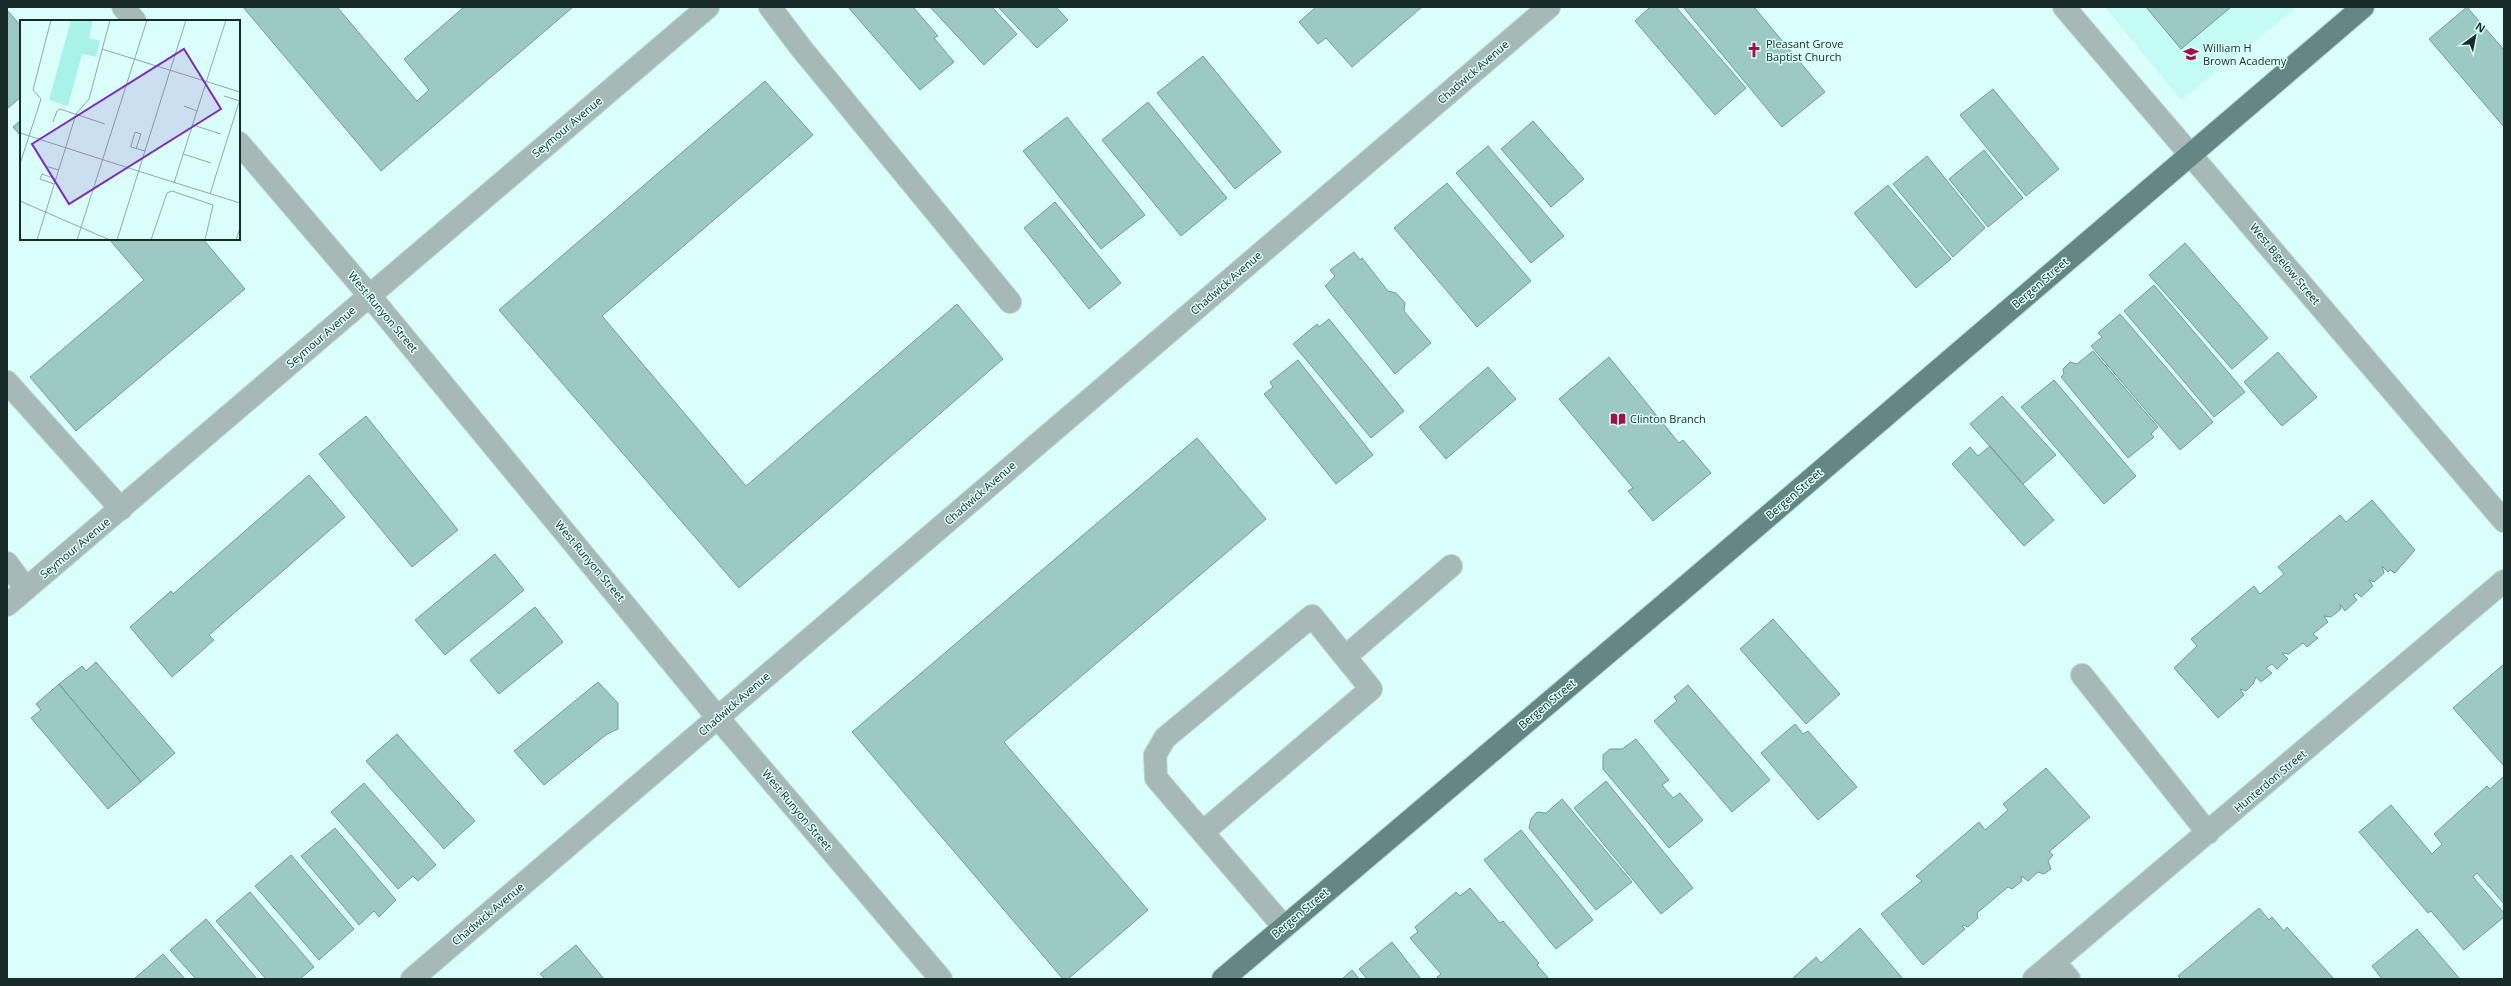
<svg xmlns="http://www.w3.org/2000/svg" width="2511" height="986" font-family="'Open Sans',sans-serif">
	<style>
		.built { fill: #c4fbf5 }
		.building { fill: #9dc9c3; stroke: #719c97 }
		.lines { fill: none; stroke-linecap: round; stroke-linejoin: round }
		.minor-casing { stroke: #b7d8d4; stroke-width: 24 }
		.major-casing { stroke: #b7d8d4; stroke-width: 24 }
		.minor { stroke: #a6b9b7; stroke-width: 22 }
		.major { stroke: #648783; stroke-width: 22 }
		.labels { text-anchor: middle; stroke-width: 3; stroke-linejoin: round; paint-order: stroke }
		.poi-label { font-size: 11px; fill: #192b29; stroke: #dafef9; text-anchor: start }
		.street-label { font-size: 11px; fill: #192b29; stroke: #dafef9 }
		.inset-road { fill: none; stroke: #8daaa6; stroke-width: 1 }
		.view { fill: #7b2cbf; fill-opacity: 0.15; stroke: #7b2cbf; stroke-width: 2 }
		.inset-edge { fill: none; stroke: #192b29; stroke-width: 2 }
	</style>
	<rect width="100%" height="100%" fill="#dafef9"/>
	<path class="built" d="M2105 7H2297L2181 100Z"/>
	<path class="building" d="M243 7H337L417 101 429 90 404 59 464 7H573L381 171Z
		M848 7H913L938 36 934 38 954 62 920 90Z
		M930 7H992L1017 34 984 65Z
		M998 7H1056L1068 20 1037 48Z
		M1316 7H1422L1352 67 1326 38 1318 44 1299 22Z
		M1650 7H1676L1746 88 1715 115 1635 21Z
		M1683 7H1754L1825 92 1782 127Z
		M2146 7H2231L2181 49Z
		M2467 7 2504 50V127L2429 39Z
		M7 10 21 26V97L7 109Z
		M1203 56 1281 152 1235 189 1157 93Z
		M765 81 813 135 602 316 746 486 957 304 1003 359 739 588 499 310Z
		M1993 89 2059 169 2026 196 1960 115Z
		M1148 102 1227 198 1181 236 1102 140Z
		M1067 117 1145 215 1101 249 1023 151Z
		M21 120V136L13 127Z
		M1533 121 1584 179 1551 207 1501 149Z
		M1488 146 1564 236 1531 263 1456 173Z
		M1984 150 2023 198 1988 227 1949 179Z
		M1927 156 1985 228 1953 257 1893 184Z
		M1447 183 1531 281 1477 327 1394 228Z
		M1888 185 1951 259 1916 288 1854 213Z
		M1055 202 1121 283 1089 309 1024 228Z
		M109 239H203L245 289 76 431 30 377 144 280Z
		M2185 243 2268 338 2232 369 2149 275Z
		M1354 252 1360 260 1362 258 1388 291 1396 293 1405 303 1404 311 1431 343 1395 374 1325 286 1335 276 1330 270Z
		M2154 285 2245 392 2214 417 2124 311Z
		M2120 314 2213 422 2180 450 2091 346 2102 337 2098 333Z
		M1329 319 1404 411 1371 438 1293 344 1317 324 1319 327Z
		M2093 351 2158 427 2151 434 2154 437 2128 458 2061 377 2064 374 2063 369 2070 362 2077 364Z
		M2278 352 2317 397 2282 426 2244 382Z
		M1609 357 1679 443 1683 440 1711 473 1653 521 1628 491 1633 488 1559 399Z
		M1298 360 1373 455 1336 484 1264 394 1273 387 1270 382Z
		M1488 367 1516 399 1446 459 1419 427Z
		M2054 380 2136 476 2104 504 2021 407Z
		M2002 396 2056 455 2023 484 1970 424Z
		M366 416 458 530 412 567 319 454Z
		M1197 438 1266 519 1004 742 1148 910 1068 979H1063L852 732Z
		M1990 446 2054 520 2024 546 1952 464 1970 447 1978 456Z
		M309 475 345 517 209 635 214 640 172 677 130 627 171 591 173 594Z
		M2372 500 2415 550 2395 573 2390 570 2388 572 2382 566 2384 573 2374 582 2369 580 2373 586 2361 597 2357 593 2353 595 2357 600 2345 611 2340 604 2341 609 2331 617 2324 616 2328 622 2313 634 2318 638 2307 647 2303 643 2289 654 2282 653 2288 659 2277 669 2272 664 2266 668 2272 673 2261 682 2256 677 2253 684 2246 691 2240 689 2244 695 2218 718 2174 668 2197 646 2191 639 2254 586 2260 594 2284 574 2278 567 2340 515 2346 522Z
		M495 554 524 590 445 655 415 620Z
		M535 607 563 642 499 694 470 660Z
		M1773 619 1840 694 1806 724 1740 649Z
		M96 662 175 753 141 782 59 684 82 666 86 671Z
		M2504 664V766L2453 708Z
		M598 682 618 703V729L607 734 544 785 514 751Z
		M59 684 141 782 108 809 31 718 41 710 36 704Z
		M1688 685 1770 780 1732 812 1654 721 1677 701 1674 697Z
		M1795 724 1803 734 1808 731 1857 787 1818 820 1761 753Z
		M397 734 475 821 444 849 366 761Z
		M1636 739 1669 780 1662 785 1673 798 1680 793 1703 820 1669 848 1603 769V755L1610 749H1622Z
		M2046 768 2090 817 2049 852 2053 855 2048 861 2051 869 2044 874 2038 872 2028 881 2021 876 2022 881 2012 889 2008 887 1977 913 1978 918 1968 927 1963 925 1962 926 1965 929 1923 965 1881 914 1922 881 1916 876 1979 822 1985 830 2008 810 2003 804Z
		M2504 776V904L2477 873 2473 877 2504 913V917L2464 950 2431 911 2428 913 2359 832 2391 805 2432 854 2442 844 2434 834 2487 786 2490 789Z
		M1606 781 1693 888 1661 914 1574 808Z
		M364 783 436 865 418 881 413 876 398 889 331 812Z
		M1562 799 1632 882 1596 910 1529 828 1531 819 1537 812 1546 813Z
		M335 828 396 900 379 917 374 911 359 925 301 856Z
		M1521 830 1593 920 1556 949 1484 860Z
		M291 855 354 929 319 960 255 886Z
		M1470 888 1500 923 1503 921 1539 963 1537 965 1549 979H1439L1437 977 1441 974 1410 938 1418 932 1415 927 1456 892 1460 896Z
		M250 892 314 967 300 979H266L216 921Z
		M2259 908 2269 920 2272 917 2284 931 2287 927 2334 979H2181L2178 976Z
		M206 919 257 979H196L170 950Z
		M1860 928 1903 979H1792L1816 957 1821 963Z
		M2417 929 2460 979H2382L2372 966Z
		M1392 942 1421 979H1367L1359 969Z
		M576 945 604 979H545L540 974Z
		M163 954 185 979H134Z
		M1352 970 1359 979H1342Z"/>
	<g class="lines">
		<g class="minor-casing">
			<path id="minor" d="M123 7 135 21
				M770 7 801 48 1010 302
				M2064 7 2504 521
				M239 143 369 295 718 718 941 979
				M7 382 121 509
				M7 563 26 589
				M7 605 708 7
				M1345 657 1451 566
				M2082 675 2208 833
				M1203 832 1371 689 1312 616 1165 738 1155 755 1156 778 1284 927
				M2054 962 2069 979
				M412 979 1549 7
				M2034 979 2504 581"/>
		</g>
		<g class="major-casing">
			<path id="major" d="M1223 979 1676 595 2363 7"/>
		</g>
		<use href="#minor" class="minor"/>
		<use href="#major" class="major"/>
	</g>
	<defs>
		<g id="church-bare" transform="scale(1.2)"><path d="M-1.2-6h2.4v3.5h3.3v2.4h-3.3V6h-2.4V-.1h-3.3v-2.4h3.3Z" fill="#a50f49" stroke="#dafef9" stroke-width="2.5" paint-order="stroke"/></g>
		<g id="school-bare" transform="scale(1.2)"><path d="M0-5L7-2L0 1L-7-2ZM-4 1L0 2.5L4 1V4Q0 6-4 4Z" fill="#a50f49" stroke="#dafef9" stroke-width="2.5" paint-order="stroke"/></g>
		<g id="library-bare" transform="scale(1.2)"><path d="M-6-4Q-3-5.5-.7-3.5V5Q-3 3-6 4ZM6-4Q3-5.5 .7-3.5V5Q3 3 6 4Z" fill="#a50f49" stroke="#dafef9" stroke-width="2.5" paint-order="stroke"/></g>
	</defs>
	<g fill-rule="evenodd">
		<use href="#church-bare" x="1754" y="50"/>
		<use href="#school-bare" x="2191" y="54"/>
		<use href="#library-bare" x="1618" y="419"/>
	</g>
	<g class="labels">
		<g class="poi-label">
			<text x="1766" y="48">Pleasant Grove<tspan x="1766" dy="13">Baptist Church</tspan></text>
			<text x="2203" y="52">William H<tspan x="2203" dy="13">Brown Academy</tspan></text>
			<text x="1630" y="423">Clinton Branch</text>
		</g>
		<g class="street-label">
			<text transform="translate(1473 72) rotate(-41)" y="4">Chadwick Avenue</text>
			<text transform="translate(567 127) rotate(-40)" y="4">Seymour Avenue</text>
			<text transform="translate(2285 264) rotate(50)" y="4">West Bigelow Street</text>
			<text transform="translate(1226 283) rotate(-41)" y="4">Chadwick Avenue</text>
			<text transform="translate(2040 283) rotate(-41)" y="4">Bergen Street</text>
			<text transform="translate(383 312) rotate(50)" y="4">West Runyon Street</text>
			<text transform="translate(321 337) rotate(-41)" y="4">Seymour Avenue</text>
			<text transform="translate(980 493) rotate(-41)" y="4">Chadwick Avenue</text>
			<text transform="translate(1794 494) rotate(-41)" y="4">Bergen Street</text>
			<text transform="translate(75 548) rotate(-40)" y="4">Seymour Avenue</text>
			<text transform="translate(590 561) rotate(50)" y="4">West Runyon Street</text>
			<text transform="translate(734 704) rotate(-41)" y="4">Chadwick Avenue</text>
			<text transform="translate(1547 704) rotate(-40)" y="4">Bergen Street</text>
			<text transform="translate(2270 781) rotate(-40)" y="4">Hunterdon Street</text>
			<text transform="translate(797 810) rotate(50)" y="4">West Runyon Street</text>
			<text transform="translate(1300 913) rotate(-40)" y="4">Bergen Street</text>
			<text transform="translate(488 914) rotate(-40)" y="4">Chadwick Avenue</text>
		</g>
	</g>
	<g transform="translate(20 20)">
		<rect width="220" height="220" fill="#dafef9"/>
		<path d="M51 0H73L69 18 80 21 76 37 62 34 48 86 29 80Z" fill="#a9f2e9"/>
		<path class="inset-road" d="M82 29 220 72M204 76 220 81M164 86 177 91M33 102 37 91 40 89 85 104M173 105 201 114M0 113 118 151M116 129 121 114 115 112 111 126V127L125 131M163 134 191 143M0 144 21 79 13 70 31 0M25 146 39 150M118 151 220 183M154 163 206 0M34 164 20 159 22 154 36 159M190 174 220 79M0 181 90 220M17 220 56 94 69 79 90 0M57 220 127 0M97 220 166 0M131 220 147 173 152 171 193 185 185 220M216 220 220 208"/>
		<path class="view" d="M164 29 201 89 49 184 12 124Z"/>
		<rect width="220" height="220" class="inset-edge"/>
	</g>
	<rect width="2511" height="986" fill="none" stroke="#192b29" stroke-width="16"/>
	<g transform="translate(2475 36) rotate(32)" stroke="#dafef9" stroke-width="3" paint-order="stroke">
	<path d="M0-3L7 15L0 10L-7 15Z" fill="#192b29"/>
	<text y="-6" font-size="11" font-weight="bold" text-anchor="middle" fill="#192b29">N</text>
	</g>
</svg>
